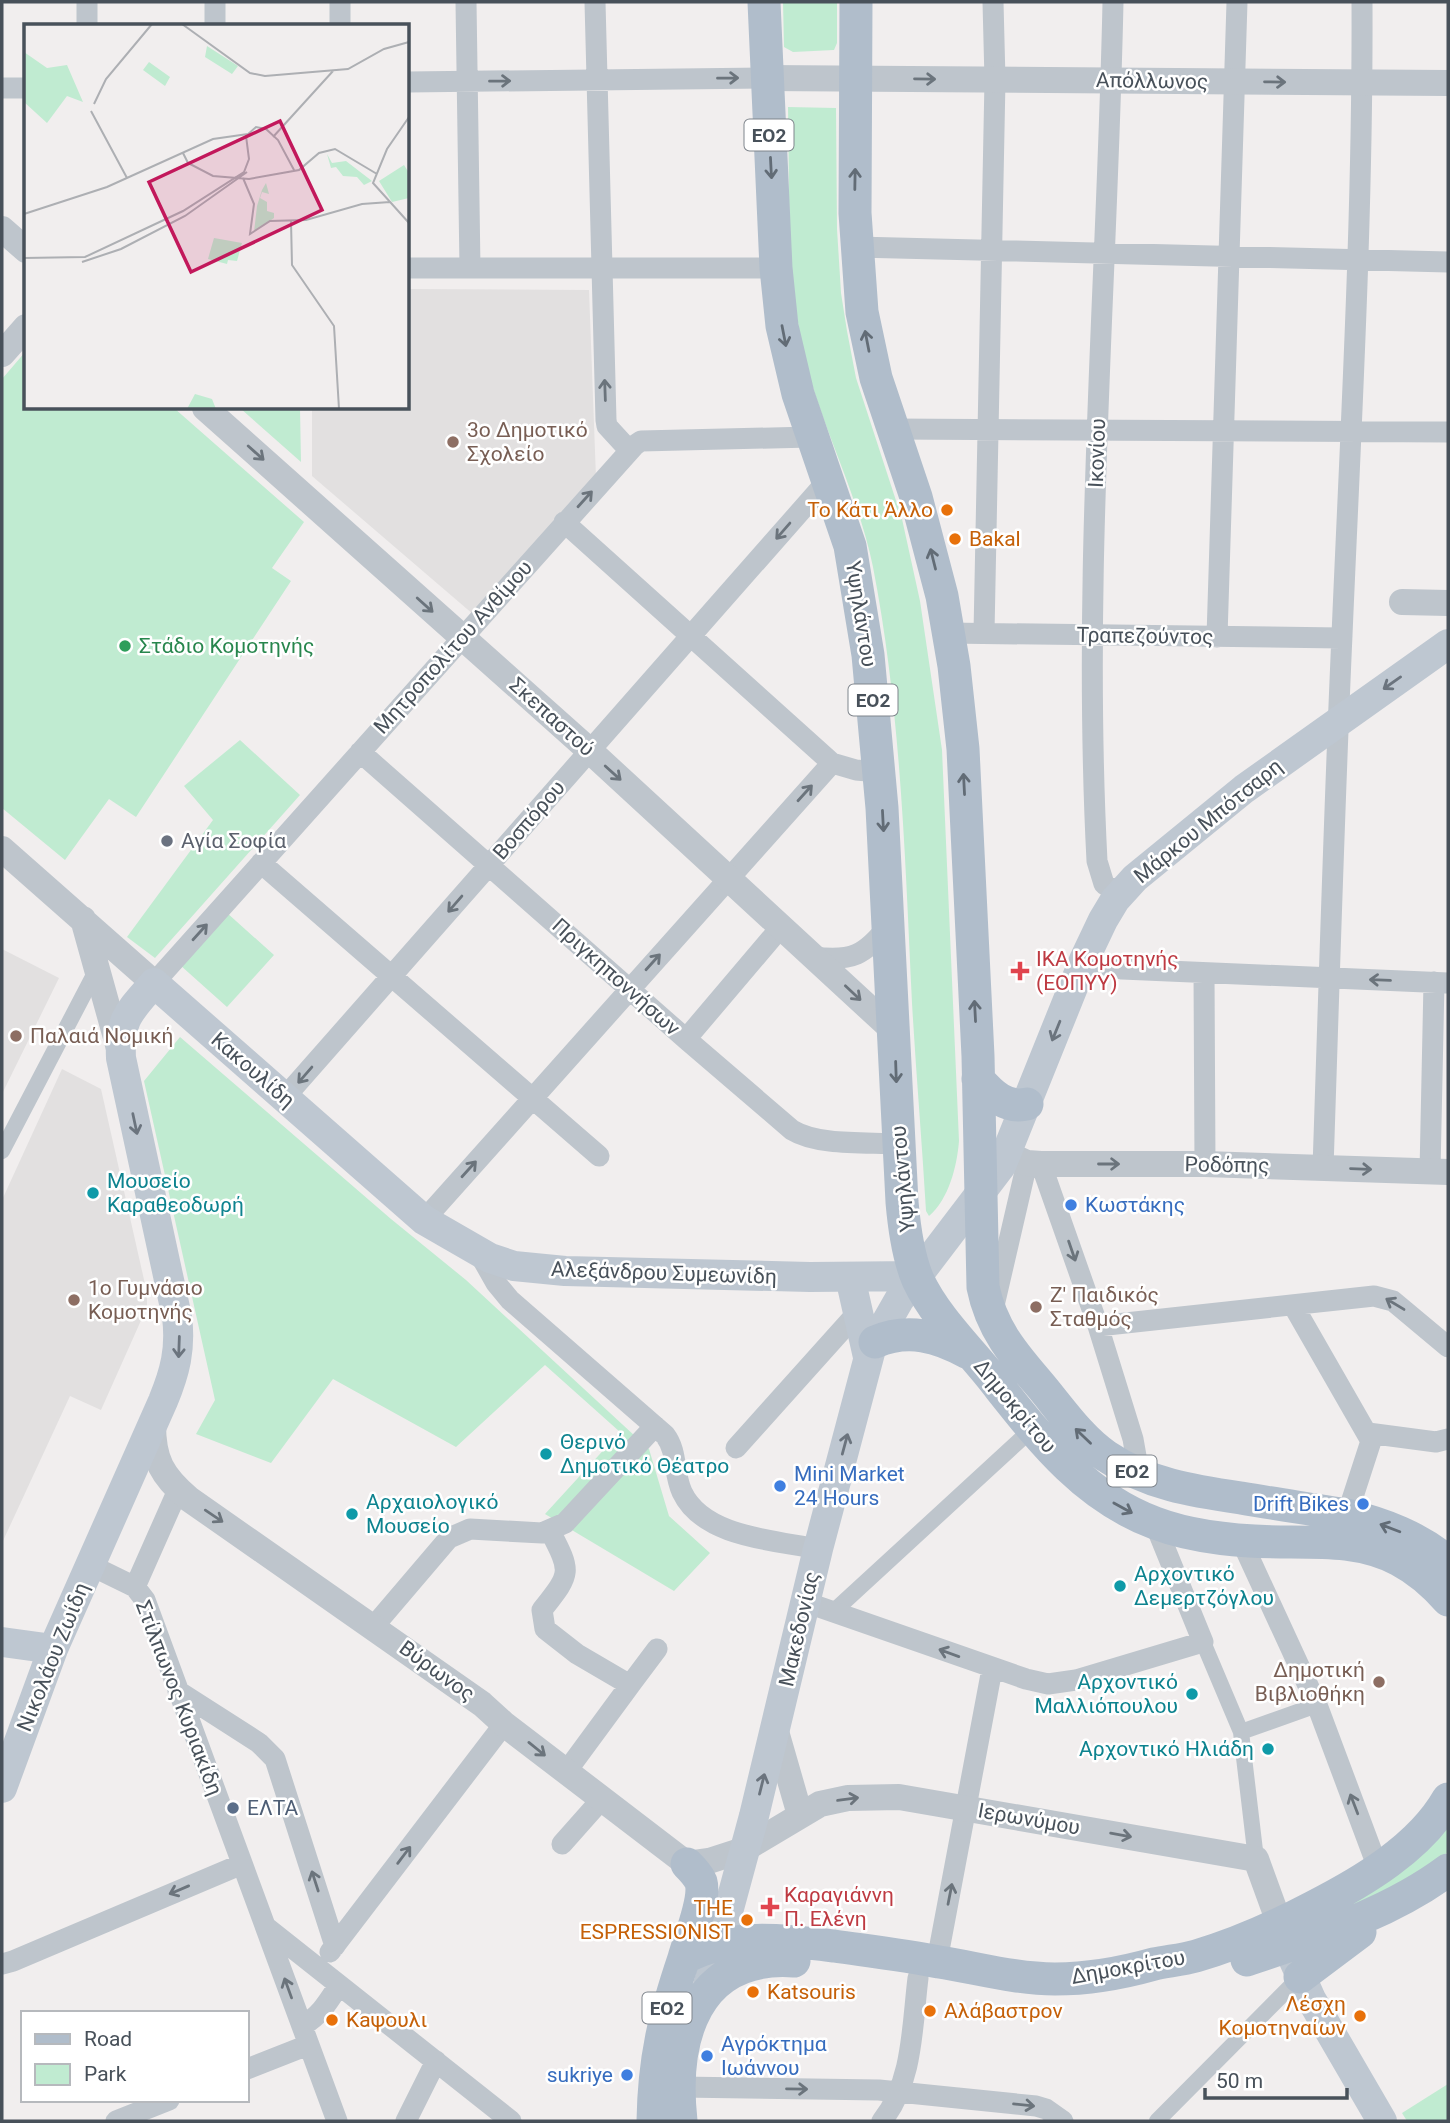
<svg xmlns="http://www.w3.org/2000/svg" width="1450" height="2123" font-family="Roboto,sans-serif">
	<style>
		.education { fill: #e2e0e0 }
		.green { fill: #c0ebd1 }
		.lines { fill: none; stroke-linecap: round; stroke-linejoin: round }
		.pedestrian { stroke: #bec5cc; stroke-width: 16 }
		.minor { stroke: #bec5cc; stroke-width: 21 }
		.tertiary { stroke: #bec5cc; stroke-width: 26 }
		.secondary { stroke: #bec7d1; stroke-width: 30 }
		.primary { stroke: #b0bdcb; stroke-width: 33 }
		.oneway { stroke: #6b747c }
		.oneway2 { stroke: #626c76 }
		.oneway3 { stroke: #6b747e }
		.education-dot { fill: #8d6e63; stroke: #fff; stroke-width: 2.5 }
		.food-dot { fill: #e8710a; stroke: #fff; stroke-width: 2.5 }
		.leisure-dot { fill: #2e9e5b; stroke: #fff; stroke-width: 2.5 }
		.worship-dot { fill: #6b7280; stroke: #fff; stroke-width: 2.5 }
		.health-dot { fill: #e0444e; stroke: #fff; stroke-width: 2.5 }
		.culture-dot { fill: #0f9aa8; stroke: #fff; stroke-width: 2.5 }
		.shop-dot { fill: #3f7fe0; stroke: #fff; stroke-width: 2.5 }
		.service-dot { fill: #5c6f8a; stroke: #fff; stroke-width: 2.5 }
		.labels { text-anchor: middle; stroke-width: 5; stroke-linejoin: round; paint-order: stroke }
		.shield { fill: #fff; stroke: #7f858c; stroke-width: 2 }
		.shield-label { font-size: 19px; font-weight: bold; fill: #48515a }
		.street-label { font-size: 21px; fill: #48515a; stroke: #fff }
		.education-label { font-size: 21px; fill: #785e54; stroke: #fff; text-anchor: start }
		.food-label { font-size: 21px; fill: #c56008; stroke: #fff; text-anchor: start }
		.leisure-label { font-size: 21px; fill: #27864d; stroke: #fff; text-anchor: start }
		.worship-label { font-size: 21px; fill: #5b616d; stroke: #fff; text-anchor: start }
		.health-label { font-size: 21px; fill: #be3a42; stroke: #fff; text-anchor: start }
		.culture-label { font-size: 21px; fill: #0d838f; stroke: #fff; text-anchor: start }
		.shop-label { font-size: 21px; fill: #366cbe; stroke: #fff; text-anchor: start }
		.service-label { font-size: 21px; fill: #4e5e75; stroke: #fff; text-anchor: start }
		.inset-road { fill: none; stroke: #adafb3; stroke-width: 2 }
		.view { fill: #c2185b; fill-opacity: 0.15; stroke: #c2185b; stroke-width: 3.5 }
		.inset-edge { fill: none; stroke: #48515a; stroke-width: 3.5 }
	</style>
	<rect width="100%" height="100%" fill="#f1eeee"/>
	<path class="education" d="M408 289 589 290 596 478 474 615 312 476V408H408Z
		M2 949 59 978 2 1094Z
		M62 1069 101 1089 147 1293V1307L101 1410 70 1396 2 1543V1200Z"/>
	<path class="green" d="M783 2H837V43L834 50 793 52 784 47Z
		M788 107 836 108 837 229 841 293 847 331 856 378 902 519 920 601 942 750 959 1141C957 1166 949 1199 929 1216L926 1211C922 1142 916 1073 912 1003 905 858 901 711 873 567 860 503 830 444 811 381 785 293 790 198 788 107Z
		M26 351V408H174L304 522 272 568 291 581 136 817 109 799 65 860 2 808V379Z
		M240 408H300L301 462Z
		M240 740 300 795 155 958 127 937 213 820 184 786Z
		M226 912 274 955 227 1007 180 965Z
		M180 1037 391 1219 466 1280 649 1449 669 1516 710 1553 674 1591 545 1514 620 1432 545 1365 456 1447 333 1379 271 1463 196 1434 215 1400 144 1081Z
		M1448 1826V1852L1430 1867 1397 1888 1349 1906Z
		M1448 2084V2121H1407L1402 2113Z"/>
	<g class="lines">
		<path class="pedestrian" d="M2 1151 96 971
			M833 1612 1032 1429
			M1203 1642 1241 1732 1256 1859
			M1241 1732 1317 1705
			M1157 2121 1300 1977"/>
		<path class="minor" d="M87 2V26
			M215 2V26
			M466 2 470 268
			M595 2 606 420 607 426 629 450
			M1113 2C1107 288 1082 575 1097 861L1104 884 1120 894
			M340 26V2
			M408 82 766 78
			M2 88H26
			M856 247 1448 262
			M408 268H776
			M892 429 1448 432
			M564 522 832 763 856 770 879 772
			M948 633 1341 638
			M984 633 995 80 993 2
			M1217 637 1237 2
			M360 752 686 1039 792 1130C818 1146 868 1142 898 1144
			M261 863 599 1156
			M814 957C852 962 865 955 889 925
			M1084 960 1122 969 1448 983
			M1204 973 1205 1164
			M154 983 635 445 641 441 811 437
			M686 1039 781 927
			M285 1097 828 480
			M1041 1164 1098 1326 1133 1439 1136 1456V1473
			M1323 1168C1329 990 1334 812 1342 635 1351 424 1363 213 1362 2
			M1430 1172 1434 982
			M424 1220 832 763
			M479 1253 496 1283 510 1300 665 1435C678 1452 673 1473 682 1492 703 1537 773 1540 818 1549
			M1293 1305 1371 1441 1347 1515
			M993 1310 1027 1163
			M1098 1326 1374 1296 1393 1301 1448 1347
			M1368 1433 1436 1442 1448 1439
			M736 1448 858 1312
			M550 1531C572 1573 571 1573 542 1610L545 1629 577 1654 630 1685 566 1772
			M1241 1540 1317 1705 1378 1868
			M90 1565 135 1587 145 1600 337 2121
			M135 1587 178 1490
			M805 1602 1026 1679 1048 1684 1076 1680 1203 1642 1155 1524
			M374 1626 449 1538 470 1529 542 1533 565 1523 655 1426
			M630 1685 657 1649
			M178 1691 259 1743 275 1759 335 1946
			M562 1844 601 1800
			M266 1927 511 2121
			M330 1952 504 1724
			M937 1961 992 1669
			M2 1964 13 1961 242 1864
			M302 2026C320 2016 328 2002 339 1985
			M247 2069 308 2045
			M680 2087 879 2090 1036 2106 1046 2109 1063 2121
			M116 2121 169 2100
			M406 2121 436 2061
			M882 2121C913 2082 912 2027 918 1978"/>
		<path class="tertiary" d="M766 78 1448 83
			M2 229 26 250
			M2 354 26 327
			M205 408 590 751 894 1031
			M1402 602 1448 603
			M2 849 154 983
			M83 919 120 1052
			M1007 1154 1027 1163 1041 1164H1205L1448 1172
			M153 1424C153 1460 162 1476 189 1499L482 1704 504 1724 687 1864 709 1861 743 1850 820 1804 848 1798 899 1797 1256 1859 1280 1925
			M775 1728 800 1815"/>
		<path class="secondary" d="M850 1277 868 1357
			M2 1642 53 1649
			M2 1788 53 1649 163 1401C175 1372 181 1349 177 1317L121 1058C119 1018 130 1011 154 983L424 1220 490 1258 514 1266 565 1271 810 1277 917 1276
			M1291 1954 1311 1999 1382 2121
			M706 1993 754 1816 818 1549 871 1349 899 1300 1001 1166 1084 960 1103 920 1115 900 1135 878 1244 789 1448 644"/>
		<path class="primary" d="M764 2 776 268 782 326 798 394 850 546 868 655 882 808 902 1202C904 1225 909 1259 918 1280 935 1316 966 1346 991 1377 1038 1436 1082 1496 1155 1523 1197 1539 1246 1542 1291 1542 1328 1542 1365 1542 1399 1560 1418 1570 1434 1584 1448 1600
			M856 2 855 213 862 312 876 378 916 497 942 596 954 666 963 749 978 1056 983 1287C991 1328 1014 1355 1041 1386 1061 1410 1080 1438 1106 1456 1147 1484 1193 1491 1241 1498 1276 1504 1311 1509 1347 1515 1384 1524 1418 1537 1448 1562
			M978 1079C991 1094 1006 1109 1027 1104
			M875 1342C908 1328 938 1336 968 1353
			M684 1958C689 1939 706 1900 701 1882 698 1875 692 1869 687 1864
			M1247 1960C1317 1936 1389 1914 1448 1870
			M1300 1977 1360 1932
			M653 2121C654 2059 664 2017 684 1958 729 1933 784 1940 834 1946 869 1951 904 1955 939 1962 977 1968 1016 1979 1055 1979 1088 1979 1122 1973 1154 1964 1168 1961 1182 1960 1196 1956 1237 1944 1275 1927 1313 1907 1362 1882 1420 1848 1448 1799
			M681 2121C672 2039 695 1954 794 1961"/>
	</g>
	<defs><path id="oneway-shaft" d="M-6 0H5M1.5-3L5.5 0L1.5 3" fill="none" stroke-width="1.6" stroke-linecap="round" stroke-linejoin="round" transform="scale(1.75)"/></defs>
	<g class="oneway">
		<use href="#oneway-shaft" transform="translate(728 78) rotate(-1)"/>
		<use href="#oneway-shaft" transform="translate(925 79) rotate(1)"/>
		<use href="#oneway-shaft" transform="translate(500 81) rotate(-1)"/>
		<use href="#oneway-shaft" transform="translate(1275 82) rotate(1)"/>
		<use href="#oneway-shaft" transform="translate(605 390) rotate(-92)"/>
		<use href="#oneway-shaft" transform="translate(256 453) rotate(42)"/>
		<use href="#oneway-shaft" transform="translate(585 499) rotate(-48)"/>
		<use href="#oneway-shaft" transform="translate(783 531) rotate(131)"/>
		<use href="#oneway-shaft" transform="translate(425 605) rotate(42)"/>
		<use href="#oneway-shaft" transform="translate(613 773) rotate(42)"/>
		<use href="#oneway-shaft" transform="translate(805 793) rotate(-48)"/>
		<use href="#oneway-shaft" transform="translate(455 904) rotate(131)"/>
		<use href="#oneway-shaft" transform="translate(200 932) rotate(-48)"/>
		<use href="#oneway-shaft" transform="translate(653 962) rotate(-48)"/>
		<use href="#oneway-shaft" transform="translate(1380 980) rotate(-178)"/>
		<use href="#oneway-shaft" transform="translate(853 993) rotate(43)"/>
		<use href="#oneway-shaft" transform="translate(305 1075) rotate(131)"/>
		<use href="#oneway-shaft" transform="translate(1109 1164)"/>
		<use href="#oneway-shaft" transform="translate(469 1169) rotate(-48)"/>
		<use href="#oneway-shaft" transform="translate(1361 1169) rotate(2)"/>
		<use href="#oneway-shaft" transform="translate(1072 1251) rotate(71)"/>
		<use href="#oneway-shaft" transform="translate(1395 1304) rotate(-149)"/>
		<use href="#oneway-shaft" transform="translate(214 1516) rotate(34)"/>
		<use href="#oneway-shaft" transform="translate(949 1653) rotate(-160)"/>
		<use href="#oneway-shaft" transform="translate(537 1749) rotate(39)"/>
		<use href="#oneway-shaft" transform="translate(848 1799) rotate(-8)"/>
		<use href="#oneway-shaft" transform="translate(1354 1804) rotate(-111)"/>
		<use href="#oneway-shaft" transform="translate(1121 1835) rotate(10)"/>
		<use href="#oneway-shaft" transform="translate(404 1855) rotate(-53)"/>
		<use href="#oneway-shaft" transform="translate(315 1881) rotate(-108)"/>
		<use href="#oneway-shaft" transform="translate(179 1890) rotate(157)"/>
		<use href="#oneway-shaft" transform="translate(950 1894) rotate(-79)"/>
		<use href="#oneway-shaft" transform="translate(288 1988) rotate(-110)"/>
		<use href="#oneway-shaft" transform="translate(797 2089) rotate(1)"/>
		<use href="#oneway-shaft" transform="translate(1024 2105) rotate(6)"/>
	</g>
	<g class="oneway2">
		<use href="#oneway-shaft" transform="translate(771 168) rotate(87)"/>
		<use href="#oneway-shaft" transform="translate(855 179) rotate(-89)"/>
		<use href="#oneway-shaft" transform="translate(784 336) rotate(79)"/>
		<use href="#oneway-shaft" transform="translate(867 341) rotate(-101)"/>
		<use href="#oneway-shaft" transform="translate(933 559) rotate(-104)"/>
		<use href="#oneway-shaft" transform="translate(964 784) rotate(-93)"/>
		<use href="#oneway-shaft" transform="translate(883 821) rotate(87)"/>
		<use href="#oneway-shaft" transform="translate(975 1011) rotate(-93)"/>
		<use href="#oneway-shaft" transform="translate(896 1072) rotate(88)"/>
		<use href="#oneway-shaft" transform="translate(1083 1436) rotate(-136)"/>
		<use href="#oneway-shaft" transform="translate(1123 1508) rotate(29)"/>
		<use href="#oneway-shaft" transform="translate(1390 1528) rotate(-159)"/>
	</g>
	<g class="oneway3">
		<use href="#oneway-shaft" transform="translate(1392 683) rotate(145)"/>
		<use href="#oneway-shaft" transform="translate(1056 1031) rotate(112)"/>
		<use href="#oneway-shaft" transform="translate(135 1124) rotate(78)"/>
		<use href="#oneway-shaft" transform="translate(179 1347) rotate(92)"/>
		<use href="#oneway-shaft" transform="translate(845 1444) rotate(-75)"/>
		<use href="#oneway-shaft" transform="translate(762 1784) rotate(-76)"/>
	</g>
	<g class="education-dot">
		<circle cx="453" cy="442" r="7"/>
		<circle cx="16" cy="1036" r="7"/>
		<circle cx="74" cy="1300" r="7"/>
		<circle cx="1036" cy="1307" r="7"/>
		<circle cx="1379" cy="1682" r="7"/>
	</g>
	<g class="food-dot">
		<circle cx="947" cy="510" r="7"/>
		<circle cx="955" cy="539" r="7"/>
		<circle cx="747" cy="1920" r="7"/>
		<circle cx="753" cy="1992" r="7"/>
		<circle cx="930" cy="2011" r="7"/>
		<circle cx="1360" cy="2016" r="7"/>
		<circle cx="332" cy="2020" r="7"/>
	</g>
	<circle class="leisure-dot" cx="125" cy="646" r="7"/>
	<circle class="worship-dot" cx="167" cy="841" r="7"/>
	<g class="health-dot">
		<path d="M1016.5 960.5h7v7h7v7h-7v7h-7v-7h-7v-7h7z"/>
		<path d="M766.5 1896.5h7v7h7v7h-7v7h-7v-7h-7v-7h7z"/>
	</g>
	<g class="culture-dot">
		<circle cx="93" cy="1193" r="7"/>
		<circle cx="546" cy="1454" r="7"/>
		<circle cx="352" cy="1514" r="7"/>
		<circle cx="1120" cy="1586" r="7"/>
		<circle cx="1192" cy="1694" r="7"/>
		<circle cx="1268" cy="1749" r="7"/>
	</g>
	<g class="shop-dot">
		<circle cx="1071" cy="1205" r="7"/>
		<circle cx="780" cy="1486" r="7"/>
		<circle cx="1363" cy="1504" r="7"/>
		<circle cx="707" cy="2056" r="7"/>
		<circle cx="627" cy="2075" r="7"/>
	</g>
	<circle class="service-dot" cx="233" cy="1808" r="7"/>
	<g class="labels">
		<g class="shield">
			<rect x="744.5" y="119.5" width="49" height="31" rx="5"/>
			<rect x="848.5" y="684.5" width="49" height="31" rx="5"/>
			<rect x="1107.5" y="1455.5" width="49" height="31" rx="5"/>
			<rect x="642.5" y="1992.5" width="49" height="31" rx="5"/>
		</g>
		<g class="shield-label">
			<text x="769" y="142">ΕΟ2</text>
			<text x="873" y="707">ΕΟ2</text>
			<text x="1132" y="1478">ΕΟ2</text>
			<text x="667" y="2015">ΕΟ2</text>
		</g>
		<g class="street-label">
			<text transform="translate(1152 81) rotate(1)" y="7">Απόλλωνος</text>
			<text transform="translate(1097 453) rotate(-88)" y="7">Ικονίου</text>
			<text transform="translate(861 614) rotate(81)" y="7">Υψηλάντου</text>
			<text transform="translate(1145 636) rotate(1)" y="7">Τραπεζούντος</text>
			<text transform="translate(453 647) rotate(-48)" y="7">Μητροπολίτου Ανθίμου</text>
			<text transform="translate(552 717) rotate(42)" y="7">Σκεπαστού</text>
			<text transform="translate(529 820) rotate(-49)" y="7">Βοσπόρου</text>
			<text transform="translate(1208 821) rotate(-39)" y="7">Μάρκου Μπότσαρη</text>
			<text transform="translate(616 977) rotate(42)" y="7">Πριγκηποννήσων</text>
			<text transform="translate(253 1070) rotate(41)" y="7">Κακουλίδη</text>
			<text transform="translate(1227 1165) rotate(1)" y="7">Ροδόπης</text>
			<text transform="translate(903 1179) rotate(-95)" y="7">Υψηλάντου</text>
			<text transform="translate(664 1273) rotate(2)" y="7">Αλεξάνδρου Συμεωνίδη</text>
			<text transform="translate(1015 1406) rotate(50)" y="7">Δημοκρίτου</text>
			<text transform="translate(799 1629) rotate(-77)" y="7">Μακεδονίας</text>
			<text transform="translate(53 1657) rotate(-68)" y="7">Νικολάου Ζωίδη</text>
			<text transform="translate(437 1671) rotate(36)" y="7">Βύρωνος</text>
			<text transform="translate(179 1698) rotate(69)" y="7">Στίλπωνος Κυριακίδη</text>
			<text transform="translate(1029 1819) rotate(10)" y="7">Ιερωνύμου</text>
			<text transform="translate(1128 1967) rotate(-10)" y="7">Δημοκρίτου</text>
		</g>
		<g class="education-label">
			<text x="467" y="437">3ο Δημοτικό<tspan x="467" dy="24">Σχολείο</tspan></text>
			<text x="30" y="1043">Παλαιά Νομική</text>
			<text x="88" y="1295">1ο Γυμνάσιο<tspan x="88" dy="24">Κομοτηνής</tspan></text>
			<text x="1050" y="1302">Ζ' Παιδικός<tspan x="1050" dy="24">Σταθμός</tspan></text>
			<text x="1365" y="1677" text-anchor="end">Δημοτική<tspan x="1365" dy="24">Βιβλιοθήκη</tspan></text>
		</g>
		<g class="food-label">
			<text x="933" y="517" text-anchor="end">Το Κάτι Άλλο</text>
			<text x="969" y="546">Bakal</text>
			<text x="733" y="1915" text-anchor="end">THE<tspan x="733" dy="24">ESPRESSIONIST</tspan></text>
			<text x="767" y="1999">Katsouris</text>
			<text x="1346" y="2011" text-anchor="end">Λέσχη<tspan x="1346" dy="24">Κομοτηναίων</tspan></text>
			<text x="944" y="2018">Αλάβαστρον</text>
			<text x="346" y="2027">Kaψουλι</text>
		</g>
		<g class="leisure-label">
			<text x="139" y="653">Στάδιο Κομοτηνής</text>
		</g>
		<g class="worship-label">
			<text x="181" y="848">Αγία Σοφία</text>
		</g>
		<g class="health-label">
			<text x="1036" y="966">ΙΚΑ Κομοτηνής<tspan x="1036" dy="24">(ΕΟΠΥΥ)</tspan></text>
			<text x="784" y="1902">Καραγιάννη<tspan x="784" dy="24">Π. Ελένη</tspan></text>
		</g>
		<g class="culture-label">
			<text x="107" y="1188">Μουσείο<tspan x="107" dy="24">Καραθεοδωρή</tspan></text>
			<text x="560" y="1449">Θερινό<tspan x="560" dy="24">Δημοτικό Θέατρο</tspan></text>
			<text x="366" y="1509">Αρχαιολογικό<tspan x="366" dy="24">Μουσείο</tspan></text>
			<text x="1134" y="1581">Αρχοντικό<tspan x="1134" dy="24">Δεμερτζόγλου</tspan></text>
			<text x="1178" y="1689" text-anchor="end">Αρχοντικό<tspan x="1178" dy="24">Μαλλιόπουλου</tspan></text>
			<text x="1254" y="1756" text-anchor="end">Αρχοντικό Ηλιάδη</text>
		</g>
		<g class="shop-label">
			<text x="1085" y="1212">Κωστάκης</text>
			<text x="794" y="1481">Mini Market<tspan x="794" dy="24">24 Hours</tspan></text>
			<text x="1349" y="1511" text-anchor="end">Drift Bikes</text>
			<text x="721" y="2051">Αγρόκτημα<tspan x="721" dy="24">Ιωάννου</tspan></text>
			<text x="613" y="2082" text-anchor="end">sukriye</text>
		</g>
		<g class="service-label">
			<text x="247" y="1815">ΕΛΤΑ</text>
		</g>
	</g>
	<g transform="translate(24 24)">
		<rect width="385" height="385" fill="#f1eeee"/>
		<path d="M183 22 214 42 208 50 181 33ZM0 28 23 44 43 41 59 78 43 72 23 99 0 78ZM125 38 146 53 141 62 119 46ZM303 130 308 139 322 137 348 157 340 161 333 153 319 152 312 143 307 144ZM380 141 385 149V174L368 178 355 157ZM242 159 245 170 238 168 236 174 243 178V187L250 189V194L230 208 233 182 238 166ZM190 214 218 219 213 237 204 236 203 240 184 235ZM171 370 188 375 192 385H163Z" fill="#c0ebd1"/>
		<path class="inset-road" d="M158 0 226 49 241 52 324 45 360 25 385 18M70 80 82 55 128 0M67 87 103 154M385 93 363 125 349 159 385 199M249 113 309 47M159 129 164 139 189 152 225 155 275 146 295 129 311 125 353 150M219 154 230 180 226 210 246 197 282 196 338 180 366 178M0 190 83 163 189 115 224 110M267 197 268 241 310 302 315 385M0 234 61 233 159 187 220 148 225 135 222 112 232 103 242 105 254 116 270 146M58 238 97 225 161 192 223 148"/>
		<path class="view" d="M256 97 298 186 167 248 125 158Z"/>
		<rect width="385" height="385" class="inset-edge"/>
	</g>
	<rect width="1450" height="2123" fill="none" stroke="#48515a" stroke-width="7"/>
	<rect x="21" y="2011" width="228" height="91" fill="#ffffff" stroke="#b6b9bd" stroke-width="2"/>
	<rect x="35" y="2034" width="35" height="10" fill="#b0bdcb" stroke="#b6b9bd" stroke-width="2"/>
	<text x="84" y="2046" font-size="21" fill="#48515a">Road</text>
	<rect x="35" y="2064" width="35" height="21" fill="#c0ebd1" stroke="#b6b9bd" stroke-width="2"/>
	<text x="84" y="2081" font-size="21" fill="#48515a">Park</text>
	<path d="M1205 2088v10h142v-10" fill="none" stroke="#48515a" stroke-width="3.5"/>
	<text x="1216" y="2088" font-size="21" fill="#48515a" stroke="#ffffff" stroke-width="5" paint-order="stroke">50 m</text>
</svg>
